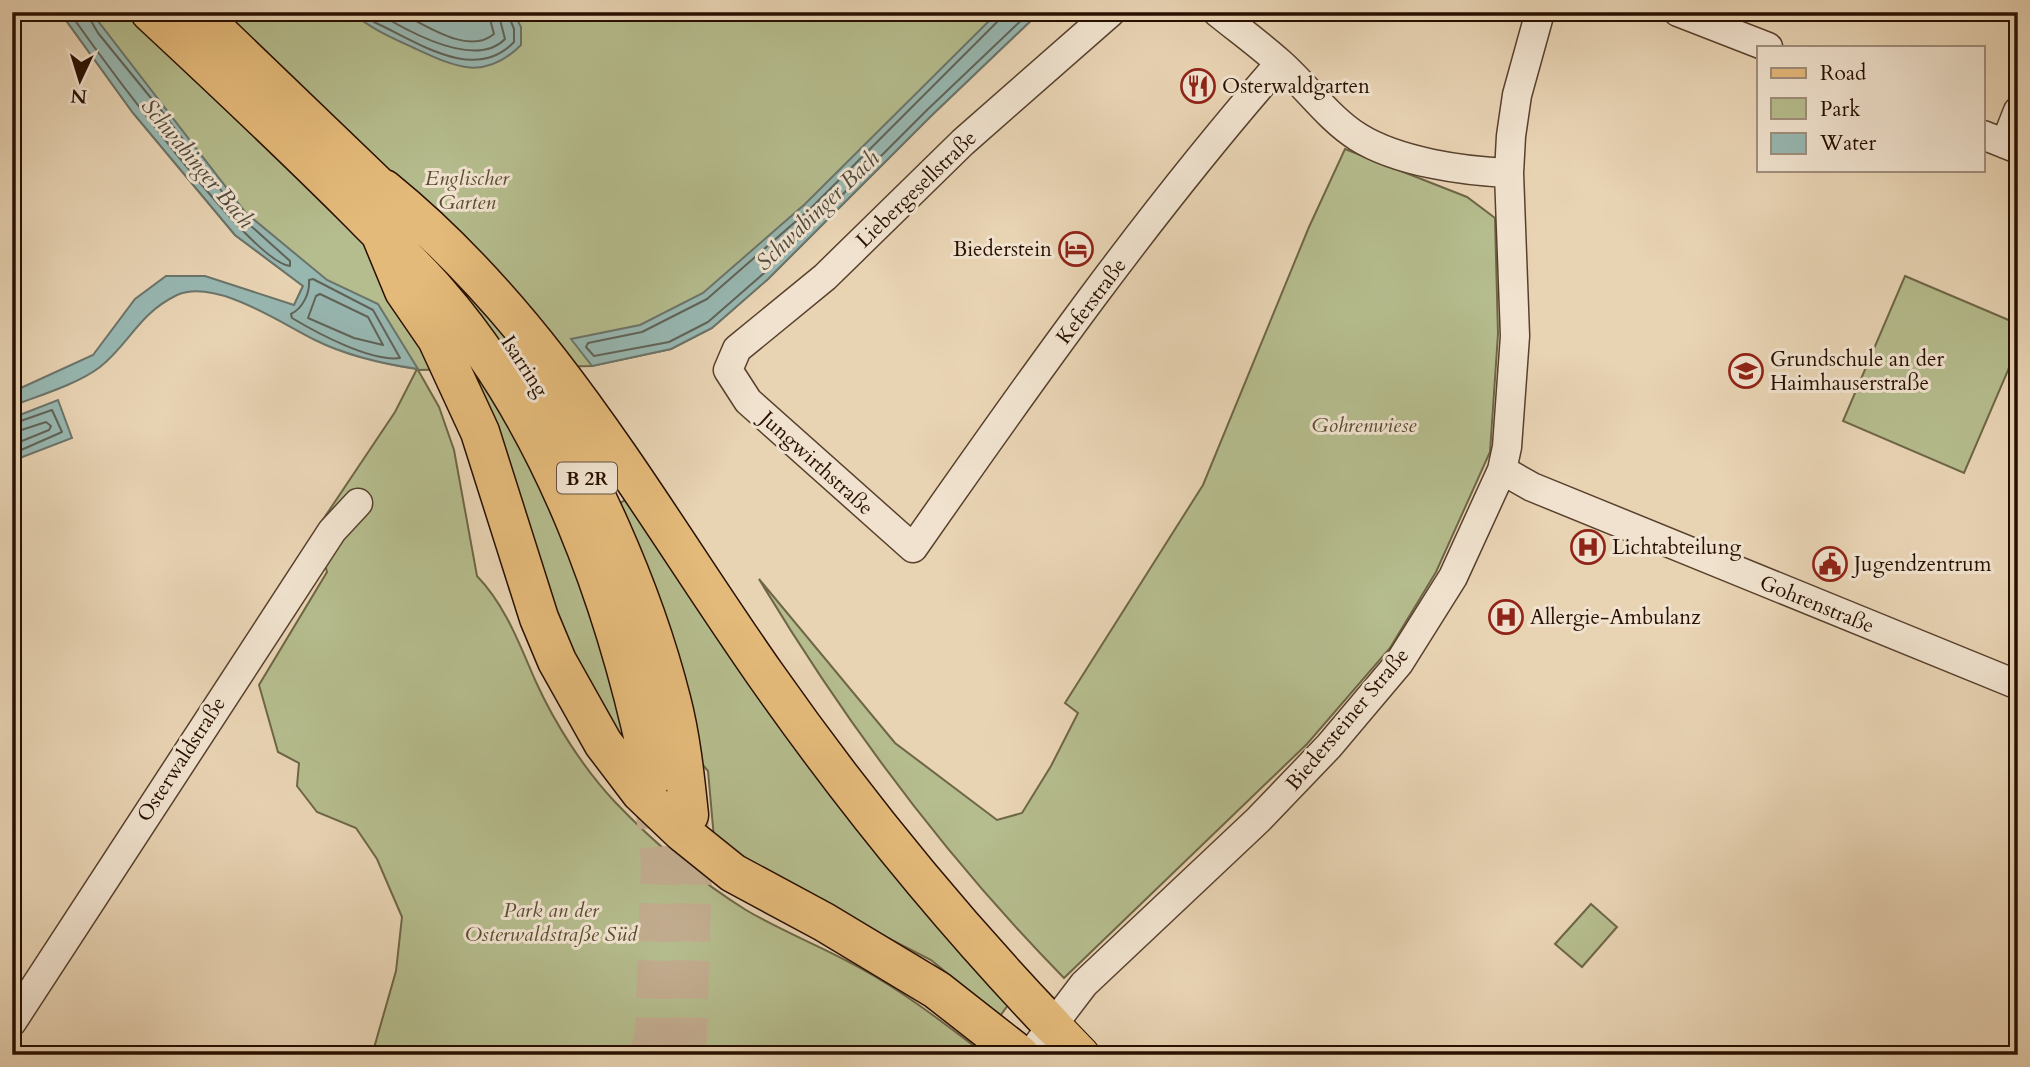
<svg xmlns="http://www.w3.org/2000/svg" width="2030" height="1067" font-family="Cardo,serif">
	<style>
		.green { fill: #b5bc8d; stroke: #6e6646; stroke-width: 2 }
		.water { fill: #97b7b1; stroke: #6b746a; stroke-width: 2 }
		.lines { fill: none; stroke-linecap: round; stroke-linejoin: round }
		.shore { stroke: #606358; stroke-width: 2 }
		.highway-tunnel { stroke: #c2ac8f; stroke-width: 38; stroke-dasharray: 38 19; stroke-linecap: butt }
		.minor-casing { stroke: #58402d; stroke-width: 31 }
		.major-casing { stroke: #280f00; stroke-width: 39 }
		.highway-casing { stroke: #280f00; stroke-width: 41 }
		.minor { stroke: #f0e2ce; stroke-width: 28 }
		.major { stroke: #e4ba7a; stroke-width: 37 }
		.highway { stroke: #e4ba7a; stroke-width: 38 }
		.labels { text-anchor: middle; stroke-width: 6; stroke-linejoin: round; paint-order: stroke }
		.shield { fill: #f0e2ce; stroke: #644e3e; stroke-width: 2 }
		.shield-label { font-size: 19px; font-weight: bold; fill: #280f00 }
		.poi-label { font-size: 21px; fill: #280f00; stroke: #f0e2ce; text-anchor: start }
		.park-label { font-size: 21px; font-style: italic; fill: #594c31; stroke: #f0e2ce }
		.street-label { font-size: 21px; fill: #280f00; stroke: #f0e2ce }
		.water-label { font-size: 23px; font-style: italic; fill: #4f4a3e; stroke: #f0e2ce }
	</style>
	<rect width="100%" height="100%" fill="#e8d3b3"/>
	<filter id="stains"><feTurbulence type="fractalNoise" baseFrequency=".00286" numOctaves="4"/><feColorMatrix values="0 0 0 0 .2 0 0 0 0 .09 0 0 0 0 .02 0 0 0 .5 -.17"/></filter>
	<radialGradient id="worn" r=".72"><stop offset=".6" stop-color="#630" stop-opacity="0"/><stop offset="1" stop-color="#630" stop-opacity=".3"/></radialGradient>
	<path class="green" d="M60 12H1040L931 116 768 279 712 328 671 349 592 366 418 370 439 407 454 450 477 576C506 606 520 646 536 682 555 724 584 769 615 802 655 844 698 880 746 910 783 932 823 947 860 968 902 991 940 1020 978 1049L981 1055H372L396 971 402 917 377 859 356 828 317 812 297 786 299 763 278 752 259 685 327 572 316 530 395 412 417 369C369 362 327 348 286 323L303 286 235 235 133 113Z
		M1345 149 1467 197 1495 218 1498 334 1490 452 1436 572 1390 648 1307 744 1064 978C946 858 845 722 759 579L895 743 997 820 1022 813 1051 766 1078 713 1065 703 1203 485 1309 227Z
		M1905 276 2018 324V347L1964 473 1843 421Z
		M482 375 572 544 628 746 597 706 569 652 473 380Z
		M625 500 1011 1001 1000 1016 931 960 783 884 714 838 708 771 697 758 617 505Z
		M1591 904 1617 927 1582 967 1555 944Z"/>
	<path class="water" d="M60 12H91L246 213 327 280 378 304 418 369C383 364 347 356 315 340 282 324 216 278 177 295 138 314 130 343 100 367 78 384 38 396 12 406V392L93 355 135 299 166 276H205L294 305 303 286 235 235 133 113Z
		M351 12H513L521 27V45C484 82 455 67 412 47 390 37 370 28 351 12Z
		M998 12H1040L931 116 768 279 712 328 671 349 592 366 571 339 640 325 703 293 805 204Z
		M58 400 72 438 12 461V418Z"/>
	<g class="lines">
		<path class="shore" d="M69 12C98 53 251 263 290 266V261L241 217 164 114 98 33 86 12
			M362 12 374 22C416 41 474 84 514 42V29L507 12
			M376 12C407 31 475 70 505 39L498 12
			M399 12C424 24 468 56 494 34L488 12
			M1002 12 999 20 810 209 707 299 642 332 588 343 586 347 594 356 669 342 708 322 763 274 926 111 1030 12
			M313 279 373 310 400 358C371 362 317 333 292 318L291 314C303 308 310 293 309 280Z
			M320 294 368 317 383 345 354 338 308 318 316 296Z
			M12 424 52 410 62 432 12 454
			M12 433 46 422 51 426 49 430 12 445"/>
		<path class="highway-tunnel" d="M649 1055 654 1033 660 864 652 783
			M684 1055 688 1037 693 870 689 815"/>
		<g class="minor-casing">
			<path id="minor" d="M1111 12 963 142 825 277 737 349 728 370 748 401 913 548C1029 382 1147 215 1280 63
				M1217 12C1238 29 1260 45 1280 63 1306 86 1329 119 1358 137 1398 162 1463 171 1509 173
				M1678 12 1768 47
				M1983 135 2018 149
				M2005 144 2018 111
				M1502 470 1532 487 2018 685
				M12 1022 332 531 358 503
				M1030 1055 1084 984 1258 820 1329 746 1399 663 1453 577 1502 470 1507 447 1515 336 1509 173 1511 136 1517 95 1540 12"/>
		</g>
		<g class="major-casing">
			<path id="major" d="M1052 1025 1081 1055"/>
		</g>
		<g class="highway-casing">
			<path id="highway" d="M150 12C221 78 292 145 361 214 386 240 414 265 438 293 553 425 618 609 652 778
				M197 12 401 208
				M384 189C548 322 646 504 765 674 852 798 948 916 1052 1025
				M380 233 404 291 437 339 480 432 539 618 557 661 603 743 641 793 682 832 733 873 824 922 937 990 1020 1055
				M528 367C588 473 641 581 671 699 681 737 685 777 689 815"/>
		</g>
		<use href="#minor" class="minor"/>
		<use href="#major" class="major"/>
		<use href="#highway" class="highway"/>
	</g>
	<defs>
		<g id="restaurant-ring" transform="scale(1.75)"><circle r="9.5" fill="#f0e2ce" stroke="#8f2418" stroke-width="1.5"/><path d="M-5-6h1v4h1v-4h1v4h1v-4h1v5L-1.5 .5V6h-2V.5L-5-1ZM5-6V6H3V1.5H1.5Q1.5-4 5-6Z" fill="#8f2418"/></g>
		<g id="hotel-ring" transform="scale(1.75)"><circle r="9.5" fill="#f0e2ce" stroke="#8f2418" stroke-width="1.5"/><path d="M-6-4.5h1.5V1H6V5H4.5V3h-9V5H-6ZM-4 0a1.8 1.8 0 1 1 3.6 0ZM.5 0V-2.5h3Q6-2.5 6 0Z" fill="#8f2418"/></g>
		<g id="school-ring" transform="scale(1.75)"><circle r="9.5" fill="#f0e2ce" stroke="#8f2418" stroke-width="1.5"/><path d="M0-5L7-2L0 1L-7-2ZM-4 1L0 2.5L4 1V4Q0 6-4 4Z" fill="#8f2418"/></g>
		<g id="hospital-ring" transform="scale(1.75)"><circle r="9.5" fill="#f0e2ce" stroke="#8f2418" stroke-width="1.5"/><path d="M-5-5h3v3.5h4V-5h3V5h-3V1.5h-4V5h-3Z" fill="#8f2418"/></g>
		<g id="civic-ring" transform="scale(1.75)"><circle r="9.5" fill="#f0e2ce" stroke="#8f2418" stroke-width="1.5"/><path d="M-.6-6.5H3V-4.5H.6V-3L4-1V1h2V6H-6V1h2V-1L-.6-3ZM-1.2 2.5V6h2.4V2.5Z" fill="#8f2418"/></g>
	</defs>
	<g fill-rule="evenodd">
		<use href="#restaurant-ring" x="1198" y="86"/>
		<use href="#hotel-ring" x="1076" y="249"/>
		<use href="#school-ring" x="1746" y="371"/>
		<use href="#hospital-ring" x="1588" y="547"/>
		<use href="#civic-ring" x="1830" y="564"/>
		<use href="#hospital-ring" x="1506" y="617"/>
	</g>
	<g class="labels">
		<rect class="shield" x="557" y="462.5" width="60" height="31" rx="5"/>
		<g class="shield-label">
			<text x="587" y="485">B 2R</text>
		</g>
		<g class="poi-label">
			<text x="1222" y="93">Osterwaldgarten</text>
			<text x="1052" y="256" text-anchor="end">Biederstein</text>
			<text x="1770" y="366">Grundschule an der<tspan x="1770" dy="24">Haimhauserstraße</tspan></text>
			<text x="1612" y="554">Lichtabteilung</text>
			<text x="1854" y="571">Jugendzentrum</text>
			<text x="1530" y="624">Allergie-Ambulanz</text>
		</g>
		<g class="park-label">
			<text x="467" y="185">Englischer<tspan x="467" dy="24">Garten</tspan></text>
			<text x="1364" y="432">Gohrenwiese</text>
			<text x="551" y="917">Park an der<tspan x="551" dy="24">Osterwaldstraße Süd</tspan></text>
		</g>
		<g class="street-label">
			<text transform="translate(916 189) rotate(-44)" y="7">Liebergesellstraße</text>
			<text transform="translate(1091 301) rotate(-53)" y="7">Keferstraße</text>
			<text transform="translate(525 366) rotate(57)" y="7">Isarring</text>
			<text transform="translate(817 463) rotate(42)" y="7">Jungwirthstraße</text>
			<text transform="translate(1817 604) rotate(22)" y="7">Gohrenstraße</text>
			<text transform="translate(1347 719) rotate(-50)" y="7">Biedersteiner Straße</text>
			<text transform="translate(181 759) rotate(-57)" y="7">Osterwaldstraße</text>
		</g>
		<g class="water-label">
			<text transform="translate(198 163) rotate(50)" y="8">Schwabinger Bach</text>
			<text transform="translate(817 210) rotate(-44)" y="8">Schwabinger Bach</text>
		</g>
	</g>
	<rect width="2030" height="1067" fill="none" stroke="#e8d3b3" stroke-width="42"/>
	<rect x="14" y="14" width="2002" height="1039" fill="none" stroke="#280f00" stroke-width="3.5"/>
	<rect x="21" y="21" width="1988" height="1025" fill="none" stroke="#280f00" stroke-width="2"/>
	<rect x="1757" y="46" width="228" height="126" fill="#f0e2ce" stroke="#a08e7c" stroke-width="2"/>
	<rect x="1771" y="68" width="35" height="10" fill="#e4ba7a" stroke="#a08e7c" stroke-width="2"/>
	<text x="1820" y="80" font-size="21" fill="#280f00">Road</text>
	<rect x="1771" y="98" width="35" height="21" fill="#b5bc8d" stroke="#a08e7c" stroke-width="2"/>
	<text x="1820" y="116" font-size="21" fill="#280f00">Park</text>
	<rect x="1771" y="133" width="35" height="21" fill="#97b7b1" stroke="#a08e7c" stroke-width="2"/>
	<text x="1820" y="150" font-size="21" fill="#280f00">Water</text>
	<g transform="translate(80 80) rotate(184)" stroke="#f0e2ce" stroke-width="5" paint-order="stroke">
	<path d="M0-5L12 26L0 18L-12 26Z" fill="#280f00"/>
	<text y="-10" font-size="19" font-weight="bold" text-anchor="middle" fill="#280f00">N</text>
	</g>
	<rect width="100%" height="100%" filter="url(#stains)"/>
	<rect width="100%" height="100%" fill="url(#worn)"/>
</svg>
